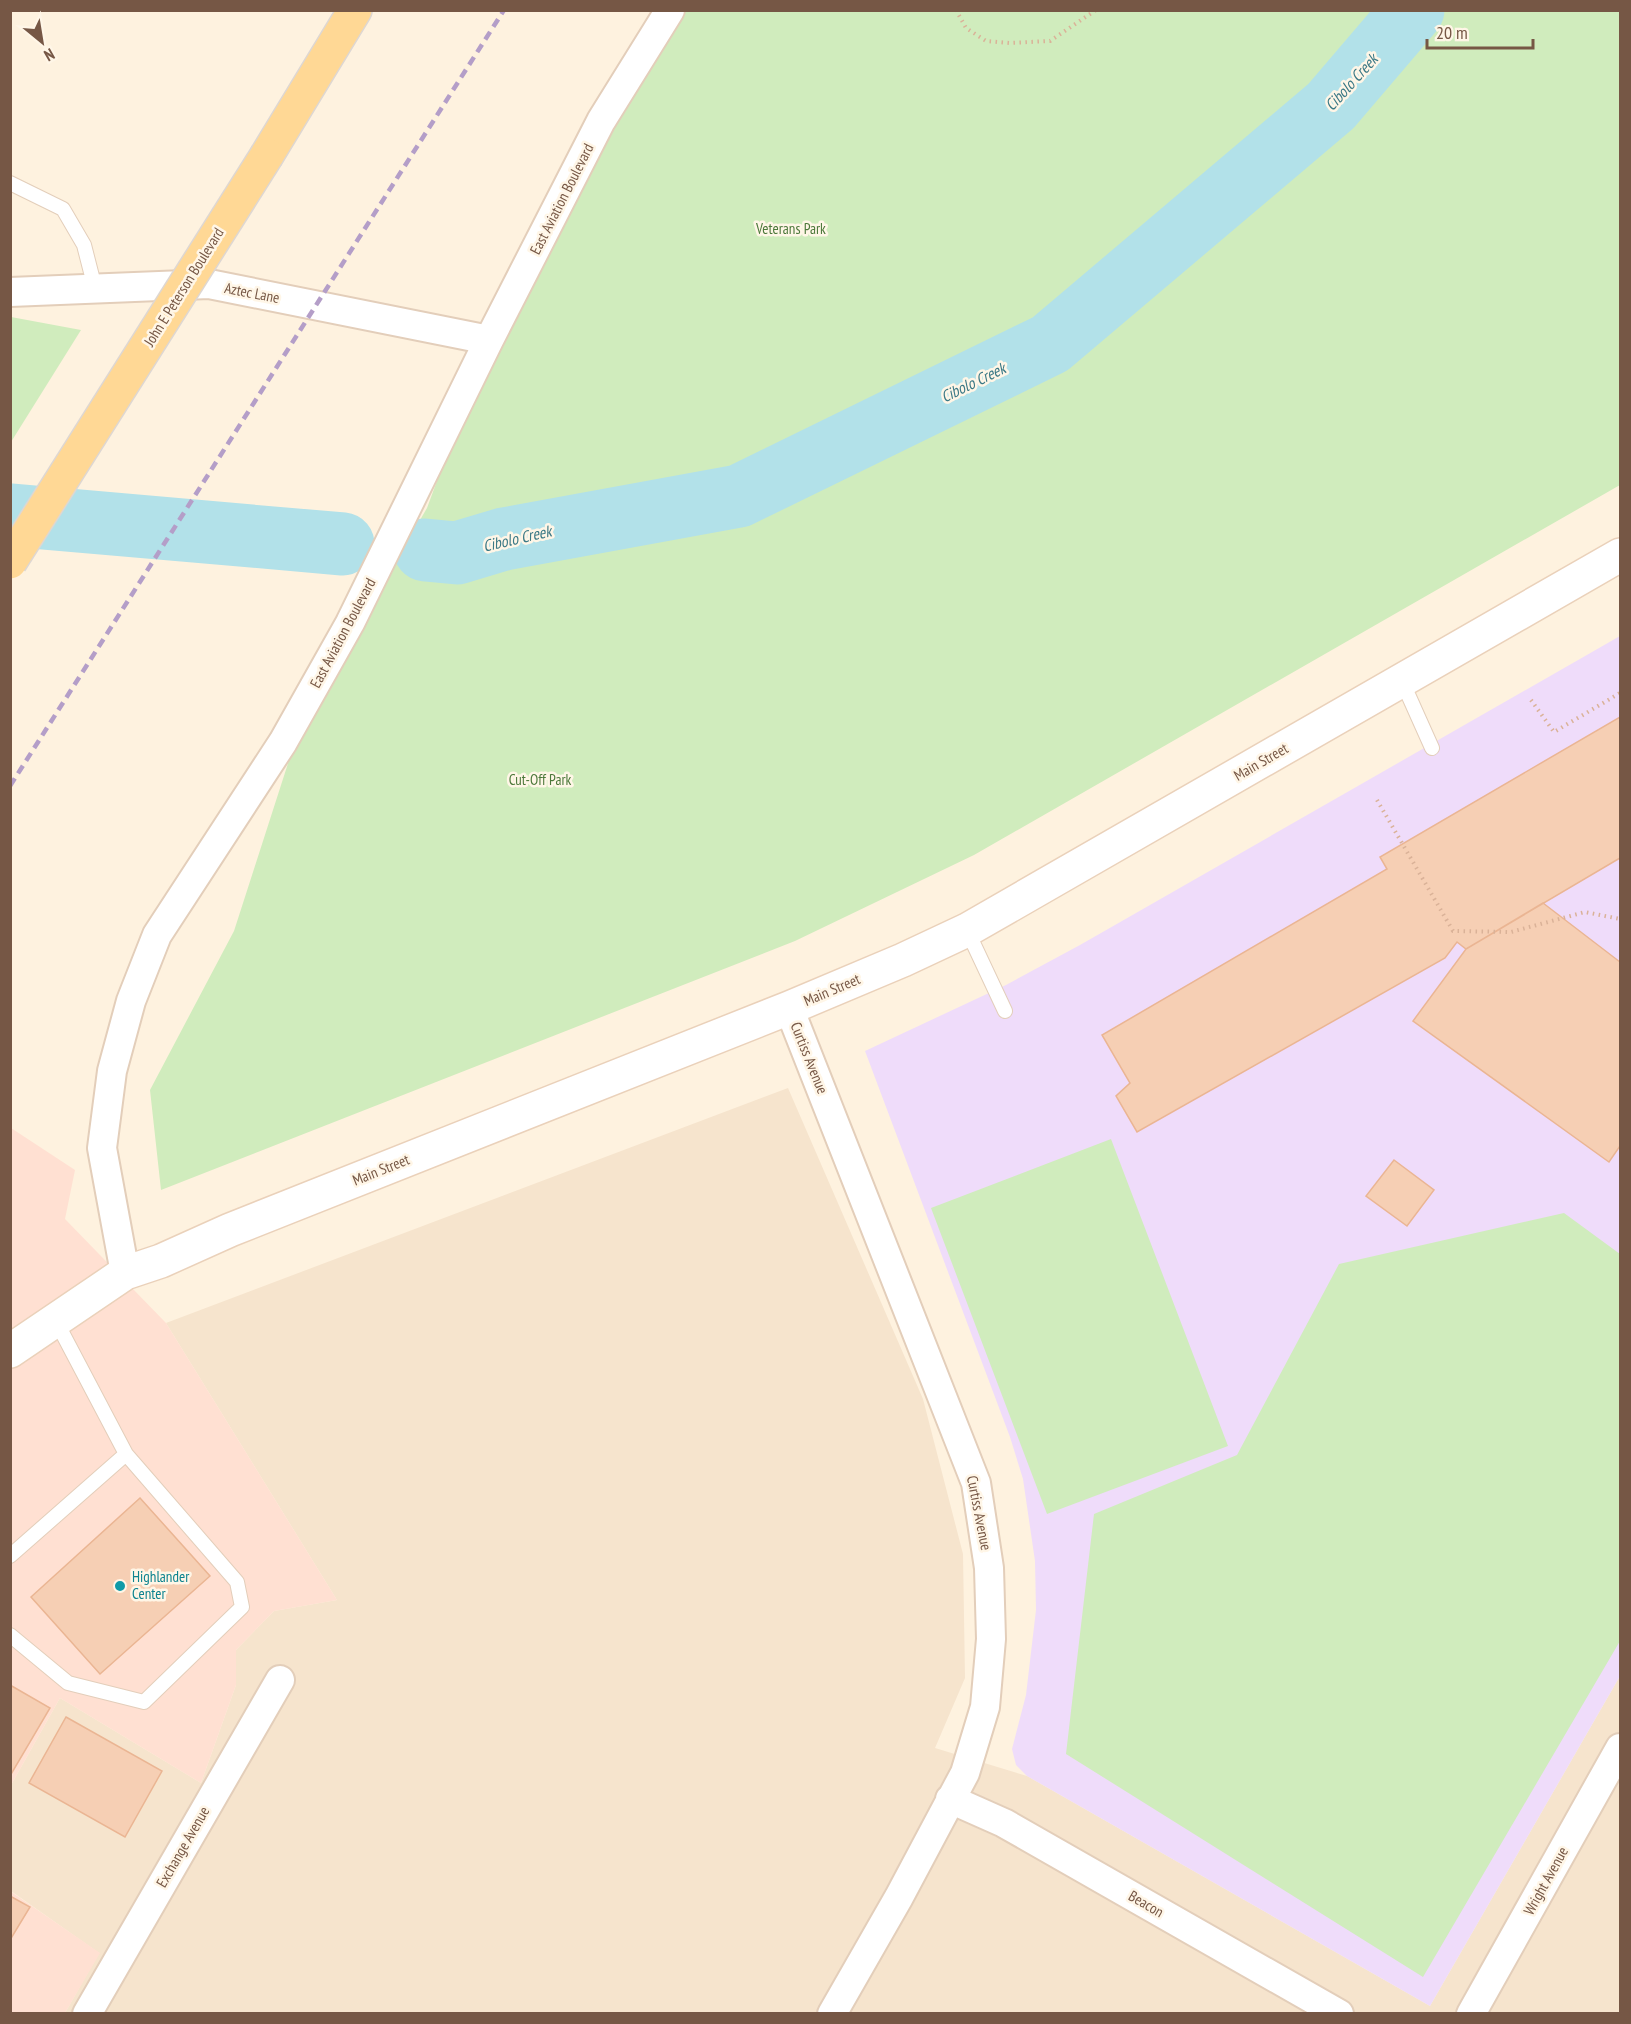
<svg xmlns="http://www.w3.org/2000/svg" width="1631" height="2024" font-family="'PT Sans Narrow',sans-serif">
	<style>
		.residential { fill: #f6e4cd }
		.commercial { fill: #ffe0d2 }
		.education { fill: #efdcfa }
		.green { fill: #d0ecbd }
		.lines { fill: none; stroke-linecap: round; stroke-linejoin: round }
		.river { stroke: #b2e1e9; stroke-width: 63 }
		.building { fill: #f6cfb4; stroke: #eab593; stroke-width: 1.5 }
		.service-casing { stroke: #e3ceba; stroke-width: 16 }
		.minor-casing { stroke: #e3ceba; stroke-width: 32 }
		.secondary-casing { stroke: #ead1ba; stroke-width: 36 }
		.primary-casing { stroke: #ded7d2; stroke-width: 36 }
		.path { stroke: #dab298; stroke-width: 4; stroke-dasharray: 1.5 4.5; stroke-linecap: butt }
		.service { stroke: #fff; stroke-width: 14 }
		.minor { stroke: #fff; stroke-width: 28 }
		.secondary { stroke: #fff; stroke-width: 33 }
		.primary { stroke: #ffd895; stroke-width: 33 }
		.rail { stroke: #b49ec8; stroke-width: 4.5; stroke-dasharray: 9 6; stroke-linecap: butt }
		.primary-bridge-casing { stroke: #ded7d2; stroke-width: 36; stroke-linecap: butt }
		.primary-bridge { stroke: #ffd895; stroke-width: 33 }
		.culture-dot { fill: #0f9aa8; stroke: #fff6e7; stroke-width: 2 }
		.labels { text-anchor: middle; stroke-width: 5; stroke-linejoin: round; paint-order: stroke }
		.street-label { font-size: 15px; fill: #765745; stroke: #fff6e7 }
		.park-label { font-size: 15px; fill: #4c783a; stroke: #fff6e7 }
		.culture-label { font-size: 15px; fill: #0d838f; stroke: #fff6e7; text-anchor: start }
		.water-label { font-size: 16px; font-style: italic; fill: #3a7885; stroke: #fff6e7 }
	</style>
	<rect width="100%" height="100%" fill="#fef2df"/>
	<path class="residential" d="M788 1088 923 1399 963 1554 965 1678 935 1748 1027 1776 1430 2006 1620 1676V2013H65L99 1953 11 1891V1785L60 1698 201 1783 236 1685V1650L274 1611 337 1600 166 1323Z"/>
	<path class="commercial" d="M11 1128 75 1170 65 1219 166 1323 337 1600 274 1611 236 1650V1685L201 1783 60 1698 11 1785Z
		M10 1891 100 1953 65 2013H11Z"/>
	<path class="education" d="M1620 636V1676L1430 2006 1027 1776 1016 1765 1012 1749 1026 1695 1036 1610 1035 1561 1023 1479 1010 1437 865 1051 1006 985 1080 945Z"/>
	<path class="green" d="M670 11H1620V485L974 855 795 941 161 1190 150 1090 234 931 311 692 387 547 409 539 427 508 489 340Z
		M11 317 81 330 11 442 10 317Z
		M1111 1139 1228 1446 1047 1514 931 1208Z
		M1564 1213 1620 1254V1641L1423 1977 1066 1754 1094 1514 1237 1455 1339 1264Z"/>
	<g class="lines">
		<path class="river" d="M10 515 343 544
			M425 550 457 553 504 539 739 496 1050 344 1331 106 1413 10"/>
	</g>
	<path class="building" d="M1620 717V858L1466 949 1457 942 1445 958 1137 1132 1116 1096 1130 1083 1102 1035 1387 869 1380 857Z
		M1543 903 1620 962V1146L1609 1162 1413 1021 1466 949Z
		M1394 1160 1434 1190 1407 1226 1366 1196Z
		M140 1498 210 1576 100 1674 31 1597Z
		M10 1685 50 1708 10 1776Z
		M66 1717 162 1771 125 1837 29 1783Z
		M10 1896 30 1907 10 1940Z"/>
	<g class="lines">
		<g class="service-casing">
			<path id="service" d="M10 183 63 209 84 245 95 288
				M1402 681 1432 748
				M967 930 1005 1011
				M10 1556 126 1454
				M10 1635 68 1683 144 1702 242 1607 237 1582 126 1454 56 1321"/>
		</g>
		<g class="minor-casing">
			<path id="minor" d="M10 292 209 284 489 340
				M789 1008 976 1483 989 1568 991 1639 985 1707 965 1773 899 1897 832 2014
				M125 1273 102 1148 112 1071 131 1001 157 935 283 742 350 623 489 340 601 121 670 10
				M950 1799 1004 1823 1339 2014
				M87 2014 280 1680
				M1471 2014 1620 1748"/>
		</g>
		<g class="secondary-casing">
			<path id="secondary" d="M10 1351 125 1273 161 1261 230 1230 789 1008 903 960 967 930 1620 555"/>
		</g>
		<g class="primary-casing">
			<path id="primary" d="M267 155 355 10"/>
		</g>
		<path class="path" d="M956 10 966 28 986 41 1009 43 1050 41 1096 10
			M1531 700 1554 732 1620 693
			M1377 800 1453 931 1511 932 1585 912 1620 919"/>
		<use href="#service" class="service"/>
		<use href="#minor" class="minor"/>
		<use href="#secondary" class="secondary"/>
		<use href="#primary" class="primary"/>
		<path class="rail" d="M10 786 504 10"/>
		<g class="primary-bridge-casing">
			<path id="primary-bridge" d="M10 562 267 155"/>
		</g>
		<use href="#primary-bridge" class="primary-bridge"/>
	</g>
	<circle class="culture-dot" cx="120" cy="1586" r="6"/>
	<g class="labels">
		<g class="street-label">
			<text transform="translate(562 199) rotate(-63)" y="5">East Aviation Boulevard</text>
			<text transform="translate(184 287) rotate(-58)" y="5">John E Peterson Boulevard</text>
			<text transform="translate(252 293) rotate(11)" y="5">Aztec Lane</text>
			<text transform="translate(343 633) rotate(-62)" y="5">East Aviation Boulevard</text>
			<text transform="translate(1261 762) rotate(-30)" y="5">Main Street</text>
			<text transform="translate(832 990) rotate(-23)" y="5">Main Street</text>
			<text transform="translate(809 1058) rotate(68)" y="5">Curtiss Avenue</text>
			<text transform="translate(381 1170) rotate(-22)" y="5">Main Street</text>
			<text transform="translate(979 1513) rotate(79)" y="5">Curtiss Avenue</text>
			<text transform="translate(183 1847) rotate(-60)" y="5">Exchange Avenue</text>
			<text transform="translate(1546 1881) rotate(-61)" y="5">Wright Avenue</text>
			<text transform="translate(1146 1904) rotate(30)" y="5">Beacon</text>
		</g>
		<g class="park-label">
			<text x="791" y="234">Veterans Park</text>
			<text x="540" y="785">Cut-Off Park</text>
		</g>
		<g class="culture-label">
			<text x="132" y="1582">Highlander<tspan x="132" dy="17">Center</tspan></text>
		</g>
		<g class="water-label">
			<text transform="translate(1351 82) rotate(-48)" y="6">Cibolo Creek</text>
			<text transform="translate(973 382) rotate(-26)" y="6">Cibolo Creek</text>
			<text transform="translate(517 538) rotate(-13)" y="6">Cibolo Creek</text>
		</g>
	</g>
	<rect width="1631" height="2024" fill="none" stroke="#765745" stroke-width="24"/>
	<g transform="translate(42 42) rotate(150)" stroke="#fff6e7" stroke-width="4.5" paint-order="stroke">
	<path d="M0-4.5L10 22L0 15L-10 22Z" fill="#765745"/>
	<text y="-9" font-size="16" font-weight="bold" text-anchor="middle" fill="#765745">N</text>
	</g>
	<path d="M1427 39v9h106v-9" fill="none" stroke="#765745" stroke-width="3"/>
	<text x="1436" y="39" font-size="18" fill="#765745" stroke="#fff6e7" stroke-width="4.5" paint-order="stroke">20 m</text>
</svg>
